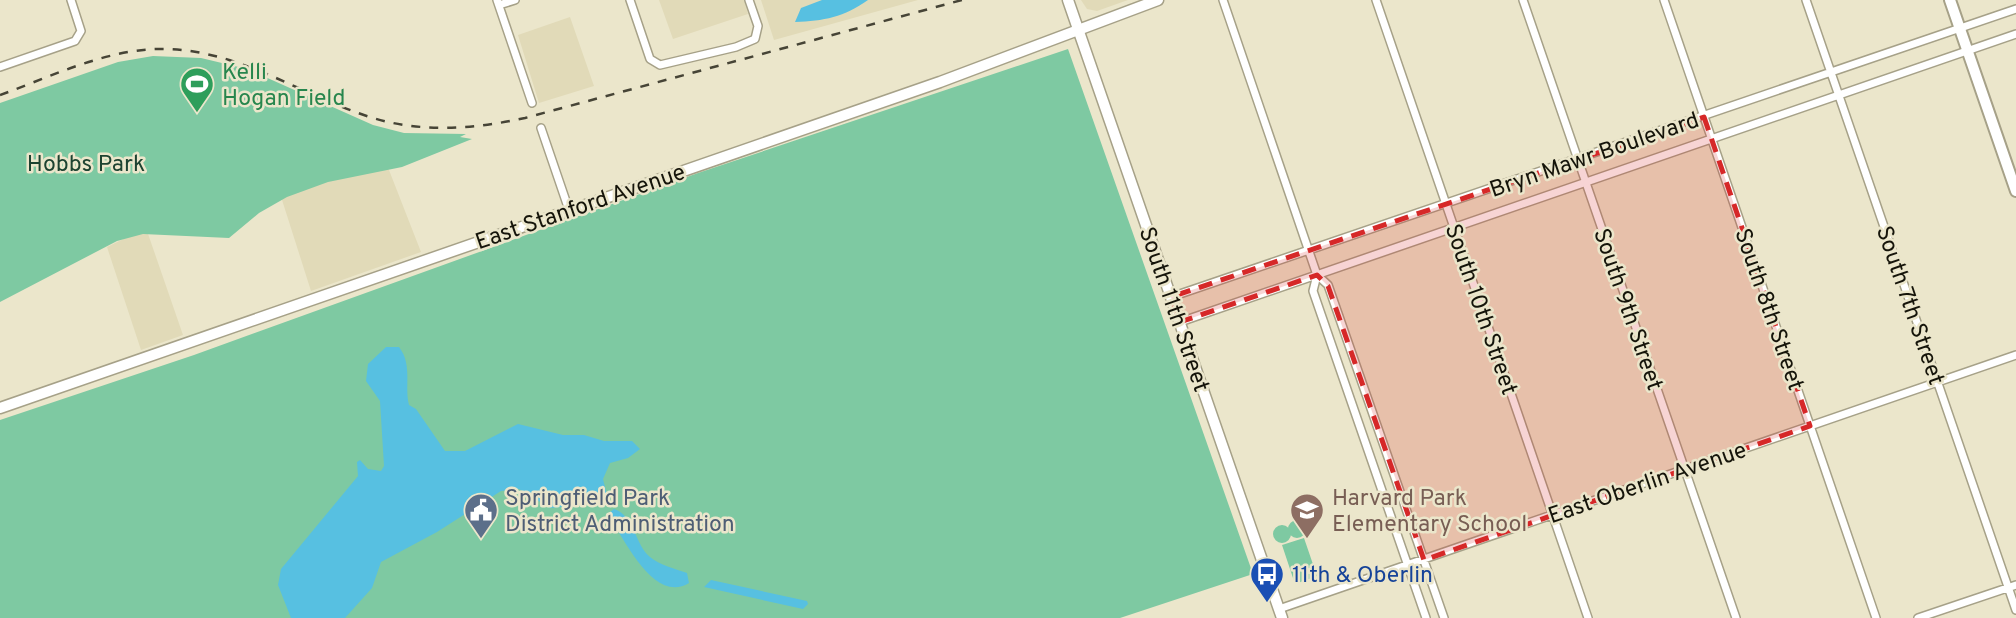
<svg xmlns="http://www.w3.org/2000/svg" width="2016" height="618" font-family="Overpass,sans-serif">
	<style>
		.built { fill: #e1dab8 }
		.green { fill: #7ec9a2 }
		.water { fill: #57c0e1 }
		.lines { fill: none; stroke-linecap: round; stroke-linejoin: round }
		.street-casing { stroke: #a6a188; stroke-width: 10 }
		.secondary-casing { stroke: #a6a188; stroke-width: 13 }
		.primary-casing { stroke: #a6a188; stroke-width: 14 }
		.street { stroke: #fff; stroke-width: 7 }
		.secondary { stroke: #fff; stroke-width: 10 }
		.primary { stroke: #fff; stroke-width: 10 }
		.rail { stroke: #464436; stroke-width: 2.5; stroke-dasharray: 9 9; stroke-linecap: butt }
		.marked { fill: #d62828; fill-opacity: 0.2; stroke: #d62828; stroke-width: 5; stroke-dasharray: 14 9; stroke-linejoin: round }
		.labels { text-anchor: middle; stroke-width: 5; stroke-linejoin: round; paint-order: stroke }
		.leisure-label { font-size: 23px; fill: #27864d; stroke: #ebe6cb; text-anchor: start }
		.street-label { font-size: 23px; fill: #15140a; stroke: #ebe6cb }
		.park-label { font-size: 23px; fill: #1d4331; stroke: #ebe6cb }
		.service-label { font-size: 23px; fill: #4e5e75; stroke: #ebe6cb; text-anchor: start }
		.education-label { font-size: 23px; fill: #785e54; stroke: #ebe6cb; text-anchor: start }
		.transit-label { font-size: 23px; fill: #164399; stroke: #ebe6cb; text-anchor: start }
	</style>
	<rect width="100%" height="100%" fill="#ebe6cb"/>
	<path class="built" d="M659 0H744L748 14 673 39Z
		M761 0H918L774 40Z
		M1081 0H1128L1097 11 1087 9Z
		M570 17 594 86 539 103 518 35Z
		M380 147 421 252 311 291 276 181Z
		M146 228 183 335 141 350 107 247Z"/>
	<path class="green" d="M1068 49 1253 574 1120 618H0V420L194 355 698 173Z
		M153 56 201 58 247 69 373 125 404 133 466 134 460 137 472 139 402 167 328 182 287 197 259 213 229 238 143 234 117 241 0 302V103L118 62Z
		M1288 529a9 9 0 1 1 18 0a9 9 0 1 1-18 0Z
		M1273 534a9 9 0 1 1 18 0a9 9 0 1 1-18 0Z
		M1304 538 1317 576 1295 584 1282 545Z"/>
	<path class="water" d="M822 0H868C844 17 824 21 795 22L801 8Z
		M386 347H399C413 365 404 386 409 405L416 409 445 451H465L518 424 563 435H584L604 441H632L640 449 628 458 610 463 603 479 607 495 593 504 550 508 519 489 501 491 437 532 381 562 372 588 345 618H291L278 585 281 569 358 476 357 462 360 460 368 469 381 471 384 466 380 401 366 381 368 364Z
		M614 509C635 516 635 545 650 557 659 565 676 569 687 573L689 583C655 604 626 542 611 520L609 513Z
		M711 580 807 601 808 604 803 609 704 587Z"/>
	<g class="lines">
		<g class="street-casing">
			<path id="street" d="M497 0 532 103
				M630 0 650 59 660 65 736 47 755 39 758 26 749 0
				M1223 0 1317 275 1328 285 1444 618
				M1376 0 1588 618
				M1523 0 1736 618
				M1664 0 1876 618
				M1806 0 2016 610
				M499 5 515 0
				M0 67 75 41 81 31 71 0
				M541 128 569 210
				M1317 275 1313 291 1426 618
				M1171 297 2016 9
				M1180 322 2016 34
				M1279 609 2016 355
				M1918 618 2016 585"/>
		</g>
		<g class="secondary-casing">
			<path id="secondary" d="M1068 0 1282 618
				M0 408 940 82 1158 0"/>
		</g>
		<g class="primary-casing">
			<path id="primary" d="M1950 0 2016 191"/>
		</g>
		<use href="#street" class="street"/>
		<use href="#secondary" class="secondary"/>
		<use href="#primary" class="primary"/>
		<path class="rail" d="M0 95C53 76 110 47 168 49 244 52 302 96 373 118 423 133 474 129 525 118L962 0"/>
	</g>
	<path class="marked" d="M1704 117 1810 426 1424 560 1328 286 1317 275 1180 322 1171 297Z"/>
	<defs>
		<g id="stadium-pin" transform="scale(1.75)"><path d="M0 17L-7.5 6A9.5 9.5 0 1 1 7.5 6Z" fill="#2e9e5b" stroke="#ebe6cb"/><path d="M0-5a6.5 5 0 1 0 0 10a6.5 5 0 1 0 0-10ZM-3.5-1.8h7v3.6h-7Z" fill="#fff"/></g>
		<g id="civic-pin" transform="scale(1.75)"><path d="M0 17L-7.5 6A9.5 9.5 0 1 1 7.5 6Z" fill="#5c6f8a" stroke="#ebe6cb"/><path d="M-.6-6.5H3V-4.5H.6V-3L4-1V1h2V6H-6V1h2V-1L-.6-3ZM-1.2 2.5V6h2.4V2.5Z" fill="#fff"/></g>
		<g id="school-pin" transform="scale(1.75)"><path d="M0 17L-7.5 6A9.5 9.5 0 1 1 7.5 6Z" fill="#8d6e63" stroke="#ebe6cb"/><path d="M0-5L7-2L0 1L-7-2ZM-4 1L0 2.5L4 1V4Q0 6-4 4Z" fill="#fff"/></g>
		<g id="bus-pin" transform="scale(1.75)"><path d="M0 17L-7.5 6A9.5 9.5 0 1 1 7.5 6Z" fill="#1a4fb4" stroke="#ebe6cb"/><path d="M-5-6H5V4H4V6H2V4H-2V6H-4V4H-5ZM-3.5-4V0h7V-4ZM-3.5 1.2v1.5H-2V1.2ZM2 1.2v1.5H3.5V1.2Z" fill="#fff"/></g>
	</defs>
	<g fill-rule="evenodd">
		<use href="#stadium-pin" x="197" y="84"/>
		<use href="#civic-pin" x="481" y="510"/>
		<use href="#school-pin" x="1307" y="510"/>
		<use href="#bus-pin" x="1267" y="574"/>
	</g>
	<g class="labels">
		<g class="leisure-label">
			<text x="222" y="79">Kelli<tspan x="222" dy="26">Hogan Field</tspan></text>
		</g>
		<g class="street-label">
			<text transform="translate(1594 154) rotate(-19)" y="8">Bryn Mawr Boulevard</text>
			<text transform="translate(580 206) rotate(-19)" y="8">East Stanford Avenue</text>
			<text transform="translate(1911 305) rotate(71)" y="8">South 7th Street</text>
			<text transform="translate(1175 309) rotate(71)" y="8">South 11th Street</text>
			<text transform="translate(1482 309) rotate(71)" y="8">South 10th Street</text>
			<text transform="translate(1629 309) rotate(71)" y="8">South 9th Street</text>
			<text transform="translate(1770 309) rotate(71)" y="8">South 8th Street</text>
			<text transform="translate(1647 482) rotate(-19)" y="8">East Oberlin Avenue</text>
		</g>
		<g class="park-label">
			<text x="86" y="171">Hobbs Park</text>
		</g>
		<g class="service-label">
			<text x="505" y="505">Springfield Park<tspan x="505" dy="26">District Administration</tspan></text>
		</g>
		<g class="education-label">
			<text x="1332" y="505">Harvard Park<tspan x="1332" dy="26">Elementary School</tspan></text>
		</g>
		<g class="transit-label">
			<text x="1292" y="582">11th &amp; Oberlin</text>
		</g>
	</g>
</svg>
